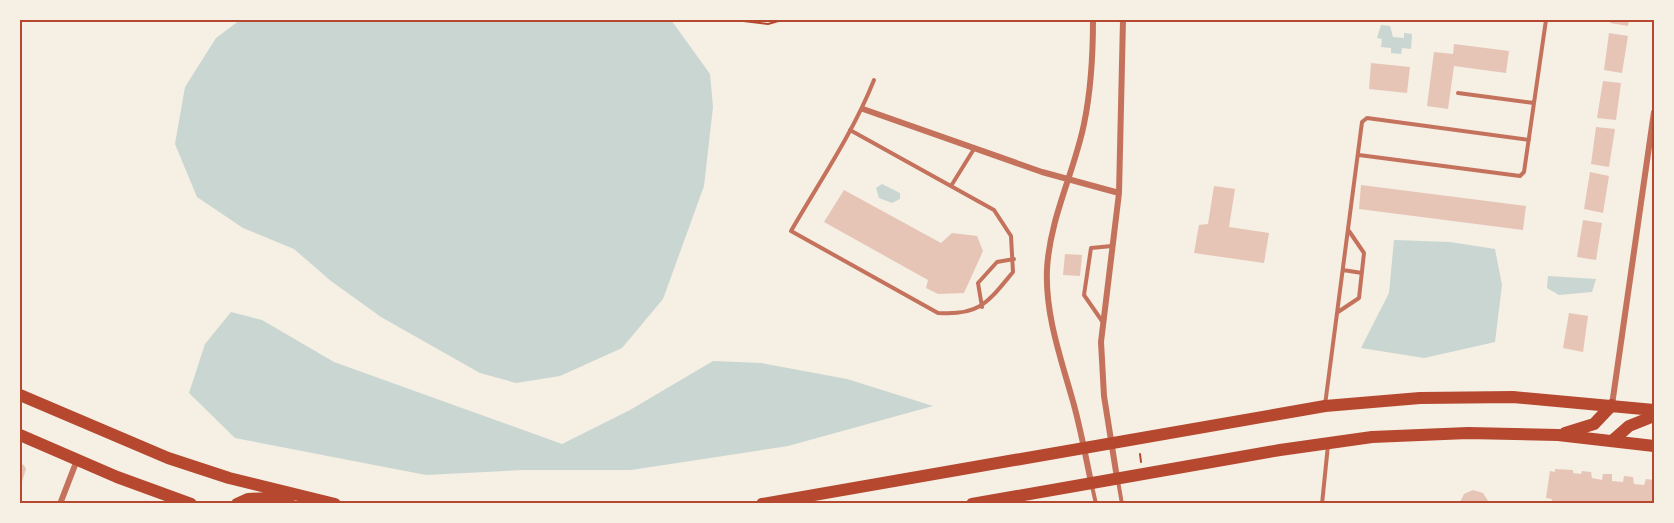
<svg xmlns="http://www.w3.org/2000/svg" width="1674" height="523" font-family="'Archivo Narrow',sans-serif">
	<style>
		.water { fill: #c9d6d2 }
		.building { fill: #e6c5b7 }
		.lines { fill: none; stroke-linecap: round; stroke-linejoin: round }
		.path { stroke: #b5482f; stroke-width: 2 }
		.service { stroke: #c5725c; stroke-width: 4 }
		.minor { stroke: #c5725c; stroke-width: 6 }
		.primary { stroke: #b5482f; stroke-width: 12 }
		.neatline { fill: none; stroke: #b5482f; stroke-width: 2 }
	</style>
	<rect width="100%" height="100%" fill="#f6efe4"/>
	<path class="water" d="M240 20H671L710 74 713 107 704 186 663 299 622 348 560 376 516 383 480 373 381 317 331 281 294 249 243 228 197 197 175 144 185 87 216 38Z
		M1381 25 1390 26 1393 37 1404 38V33L1412 34 1411 49 1402 48 1401 54 1391 53V48L1381 47 1382 39 1377 38Z
		M882 184 900 193V199L892 203 879 198 876 188Z
		M1394 240 1450 242 1495 249 1502 285 1495 342 1424 358 1361 348 1389 293Z
		M1548 276 1596 279 1592 292 1559 295 1547 288Z
		M231 312 262 320 334 362 562 444 630 410 713 361 761 363 847 379 933 406 788 446 631 470H523L426 475 235 438 189 393 205 344Z"/>
	<path class="building" d="M1611 20H1629L1628 26 1610 23Z
		M1609 33 1628 36 1622 73 1604 70Z
		M1454 44 1509 51 1506 73 1454 66 1448 109 1427 106 1434 52 1453 54Z
		M1371 63 1410 67 1407 93 1369 89Z
		M1603 81 1621 83 1616 120 1597 118Z
		M1596 127 1615 129 1609 167 1591 164Z
		M1590 172 1609 176 1603 213 1584 209Z
		M1361 185 1526 206 1523 230 1359 209Z
		M1214 186 1235 189 1229 227 1269 233 1264 263 1194 253 1199 225 1208 224Z
		M844 190 941 243 952 233 977 236 983 251 964 293 938 294 926 288 928 280 824 222Z
		M1583 220 1602 223 1596 260 1577 257Z
		M1065 254 1082 255 1080 276 1063 275Z
		M1569 313 1588 316 1583 352 1563 348Z
		M20 464 24 465 26 469 20 488Z
		M1555 469 1573 470V473L1581 474 1582 471 1591 472 1592 478 1602 480 1603 474H1612V481L1623 482 1624 476 1633 477 1634 484 1644 485 1646 479 1654 480V504H1551L1552 499 1546 498 1550 471 1555 472Z
		M1473 490 1483 493 1490 504H1459L1464 494Z"/>
	<g class="lines">
		<path class="path" d="M735 20 768 24 782 20
			M1140 454 1141 462"/>
		<path class="service" d="M1458 93 1534 103
			M850 130 994 210 1011 236 1013 272C988 302 980 316 938 313L791 231C820 181 853 133 874 80
			M1359 155 1520 176 1524 172 1546 20
			M951 186 974 149
			M1343 270 1362 273
			M982 307 978 283 997 262 1014 259
			M1338 312 1359 298 1364 253 1349 231
			M1102 321 1084 295 1091 248 1112 246
			M1325 405 1362 122 1367 118 1529 140
			M1118 481 1122 504
			M1092 486 1096 504
			M1322 504 1328 445"/>
		<path class="minor" d="M863 109 1042 172 1119 193
			M1612 405 1654 112
			M1117 478 1104 396 1101 342 1119 193 1123 20
			M1091 482C1085 454 1080 425 1072 398 1060 356 1045 313 1047 269 1050 217 1074 173 1084 124 1091 90 1093 54 1093 20
			M60 504 77 460"/>
		<path class="primary" d="M20 395 168 458 229 478 335 504
			M1565 433 1594 424 1612 405
			M20 435 117 477 191 504
			M1612 441 1629 426 1654 416
			M237 504 248 499 290 497
			M762 504 1325 406 1420 398 1513 397 1654 410
			M972 504 1280 450 1372 437 1468 433 1558 435 1654 446"/>
	</g>
	<rect width="1674" height="523" fill="none" stroke="#f6efe4" stroke-width="42"/>
	<rect x="21" y="21" width="1632" height="481" class="neatline"/>
</svg>
